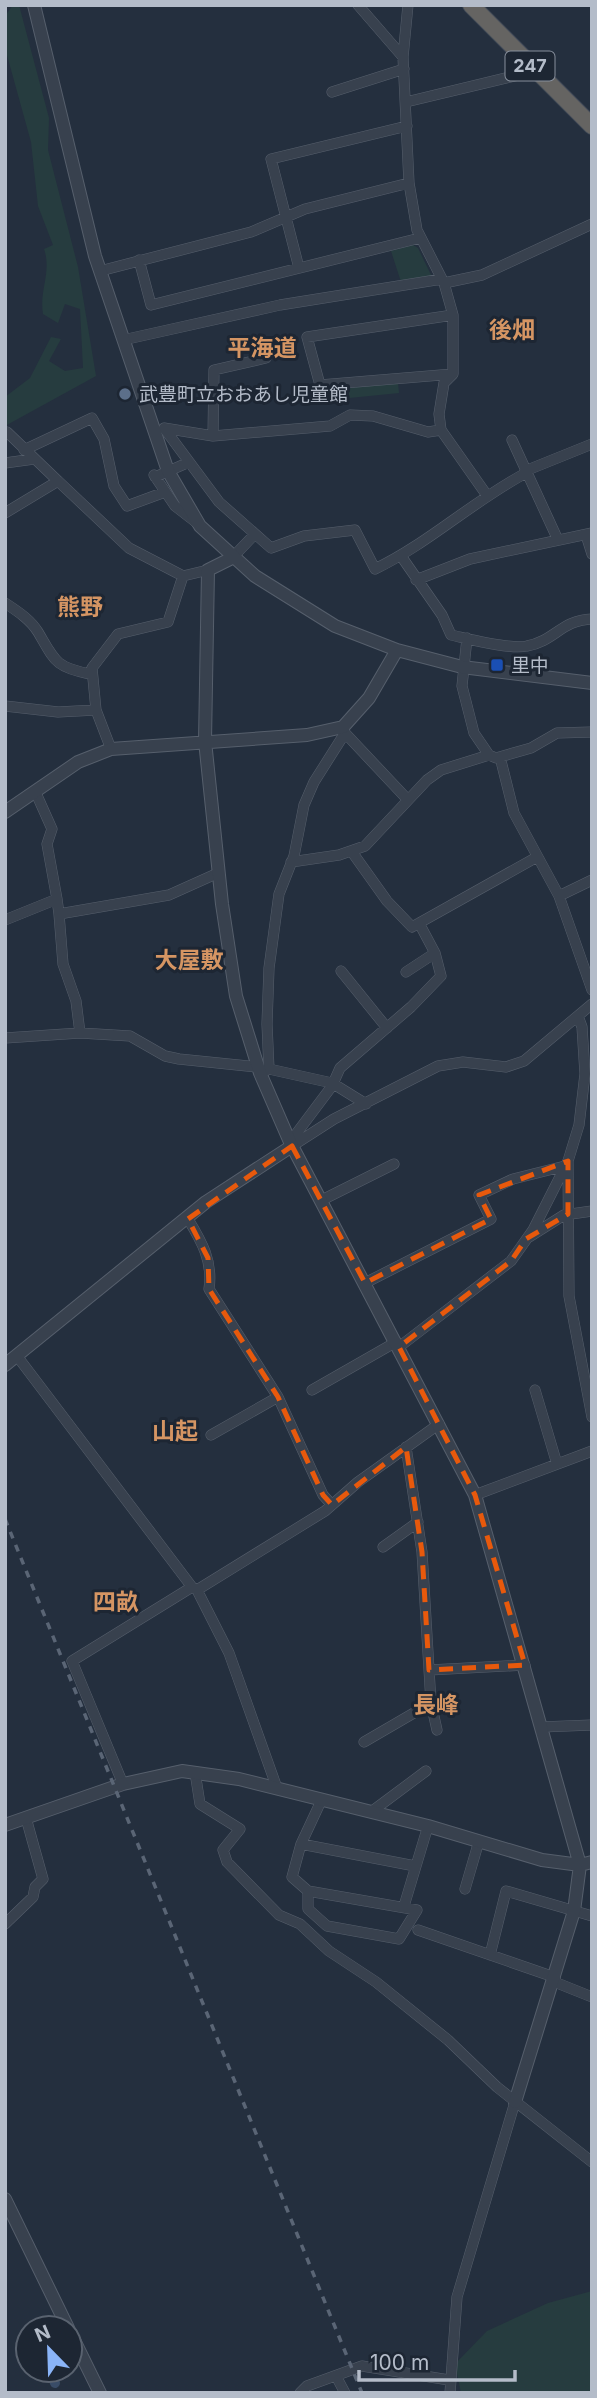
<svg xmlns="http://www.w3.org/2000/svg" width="597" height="2398" font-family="Inter,'Noto Sans JP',sans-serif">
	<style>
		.green { fill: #263c3f }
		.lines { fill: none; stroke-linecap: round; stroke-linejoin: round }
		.canal { stroke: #394c67; stroke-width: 10 }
		.minor-casing { stroke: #565f6c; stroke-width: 11 }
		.tertiary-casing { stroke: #565f6c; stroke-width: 14 }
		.trunk-casing { stroke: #434c59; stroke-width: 18 }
		.minor { stroke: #38414e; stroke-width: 10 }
		.tertiary { stroke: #38414e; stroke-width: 12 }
		.trunk { stroke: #656462; stroke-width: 16 }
		.rail { stroke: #5a6575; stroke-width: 3.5; stroke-dasharray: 7 7; stroke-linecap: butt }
		.marked { fill: none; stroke: #e8590c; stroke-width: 5; stroke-dasharray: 14 9; stroke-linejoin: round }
		.service-dot { fill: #5c6f8a; stroke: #1d2633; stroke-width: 2.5 }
		.transit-dot { fill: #1a4fb4; stroke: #1d2633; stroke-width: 2.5 }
		.labels { text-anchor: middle; stroke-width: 6; stroke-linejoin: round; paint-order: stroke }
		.shield { fill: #1d2633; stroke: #878f9c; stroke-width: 2 }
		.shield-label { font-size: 18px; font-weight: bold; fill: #b4bcc9 }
		.poi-label { font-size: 19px; fill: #b4bcc9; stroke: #1d2633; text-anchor: start }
		.quarter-label { font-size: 23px; font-weight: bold; fill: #d59563; stroke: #1d2633 }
	</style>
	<rect width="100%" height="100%" fill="#242f3e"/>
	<path class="green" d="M13 5H19L49 118 48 150 78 267 96 376 5 426V397L30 378 51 337 61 339 49 361 65 371 83 368 80 309 65 304 58 323 43 314C39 290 52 272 44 249L53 245 38 206 31 142 5 48V16Z
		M413 245 418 248 432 277 401 282 391 251Z
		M398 383 399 393 349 398 348 388Z
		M592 2291V2393H461L455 2364 487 2331 548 2303Z"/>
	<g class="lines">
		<path class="canal" d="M50 2370 55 2383"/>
		<g class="minor-casing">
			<path id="minor" d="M358 5 403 57
				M408 5 403 57 409 183 417 230 444 283 453 315V374L444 383 439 414 441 430 486 494
				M332 92 404 69
				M406 102 535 71
				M139 260 151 305 420 238
				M299 268 271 159 407 126
				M100 271 251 232 305 209 409 183
				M444 283 482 275 592 224
				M453 315 307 337 320 385 453 374
				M123 340 280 305 442 279
				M441 430 428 432 373 416 350 415 330 426 213 436 164 428 219 502 271 548 304 536 355 530 375 569C429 543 473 501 526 473
				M7 432 58 481
				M213 436 214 370 266 358
				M512 440 558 540
				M24 450 92 418 104 439 114 486 127 506 165 492
				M5 463 34 459
				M525 471 592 444
				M154 475 175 506 197 523
				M155 477 187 463
				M5 513 58 481 129 548 183 576 208 570
				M586 535 592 554
				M401 556 442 615 451 635C469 639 510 650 527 646 555 641 561 620 592 619
				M232 558 254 535
				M416 580 470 559 592 533
				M5 603C17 611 30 619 38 632 55 661 55 667 90 674
				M467 638 462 686 474 733 489 755 496 758 531 748 557 733 592 732
				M5 706 58 712 96 710
				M345 733 408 800
				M111 749 96 710 92 668 118 634 168 622 183 576
				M500 757 514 813 559 896 592 990
				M35 791 52 829 47 844 57 899
				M352 852 387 901 412 927 537 857
				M291 862 339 855 365 846 427 780 441 770 489 755
				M559 896 592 880
				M59 914 63 964 76 1001 80 1033
				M5 920 57 899 59 914 169 895 218 873
				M341 971 387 1028
				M406 972 435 953
				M5 1038 80 1033 130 1036 165 1056 179 1059 257 1067
				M269 1069 267 1024 269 968 279 894 294 856 304 805 314 782 345 733 343 727
				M263 1072 269 1069 332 1083 366 1104
				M290 1142 332 1086 340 1068 411 1007 441 976 435 953 419 923
				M292 1146 334 1119 438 1066 463 1062 506 1067 524 1061 592 1004
				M568 1161 569 1296 592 1417
				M322 1200 394 1164
				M188 1219C202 1242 213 1261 209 1289L278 1397 323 1495 332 1505
				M529 1237 564 1215 592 1211
				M365 1283 491 1219 479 1195 513 1179 565 1166
				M399 1347 511 1261 533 1230 568 1161 579 1125 585 1074 582 1027 578 1016
				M17 1356 192 1587 197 1590 229 1653 277 1788
				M312 1390 396 1342
				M535 1390 557 1464
				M211 1435 278 1397
				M406 1447 422 1552 431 1703 437 1730
				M475 1495 592 1451
				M383 1547 418 1522
				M197 1590 325 1511 358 1482 439 1424
				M429 1670 525 1665
				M541 1727 592 1725
				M364 1742 431 1703
				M195 1772 200 1804 240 1829 223 1850 227 1862 279 1915 300 1924 329 1951 376 1982 448 2040 497 2087 592 2162
				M123 1784 72 1661 192 1587
				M371 1812 426 1771
				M301 1844 415 1866
				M465 1889 479 1841
				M308 1891 417 1910 399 1939 327 1926 308 1909V1891L292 1877 301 1844 322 1799
				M404 1906 428 1826
				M5 1924 33 1897 35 1887 43 1879 26 1818
				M418 1930 554 1977 557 1983 592 1997
				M490 1955 506 1891 592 1916
				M336 2376 345 2393
				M300 2393 307 2386 362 2366 449 2380
				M450 2393 457 2297 515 2102"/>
		</g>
		<g class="tertiary-casing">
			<path id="tertiary" d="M34 5 95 256 168 471 200 526 255 576 335 626 397 650 462 667 592 683
				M232 558 208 570 205 741 222 904 236 996 260 1073 290 1142 475 1495 580 1865 574 1911 515 2102
				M5 812 78 762 111 749 307 735 343 727 369 698 397 650
				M5 1365 206 1202 292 1146
				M5 1825 123 1784 182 1771 239 1779 428 1826 542 1860 580 1865 592 1862
				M5 2199 68 2328
				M70 2332 100 2393"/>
		</g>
		<g class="trunk-casing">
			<path id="trunk" d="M471 5 592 126"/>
		</g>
		<use href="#minor" class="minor"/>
		<use href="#tertiary" class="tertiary"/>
		<use href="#trunk" class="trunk"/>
		<path class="rail" d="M5 1519 362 2393"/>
	</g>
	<path class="marked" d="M292 1146 365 1283 491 1219 479 1195 568 1161V1214L526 1239 511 1261 399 1347 475 1495 525 1665 429 1670 422 1552 406 1447 332 1505 323 1495 278 1397 209 1289 208 1258 188 1219Z"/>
	<circle class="service-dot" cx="125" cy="394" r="7"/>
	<rect class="transit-dot" x="490" y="658" width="14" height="14" rx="3.5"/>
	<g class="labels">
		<rect class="shield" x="505.5" y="51.5" width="49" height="29" rx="5"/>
		<g class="shield-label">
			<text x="530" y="72">247</text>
		</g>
		<g class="poi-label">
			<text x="139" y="401">武豊町立おおあし児童館</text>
			<text x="511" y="672">里中</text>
		</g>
		<g class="quarter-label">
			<text x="512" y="338">後畑</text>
			<text x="262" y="356">平海道</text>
			<text x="80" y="615">熊野</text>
			<text x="189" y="968">大屋敷</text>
			<text x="175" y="1439">山起</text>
			<text x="116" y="1610">四畝</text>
			<text x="436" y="1713">長峰</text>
		</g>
	</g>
	<rect width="597" height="2398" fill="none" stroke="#b4bcc9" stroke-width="14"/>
	<g transform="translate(49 2349) rotate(337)"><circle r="33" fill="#1d2633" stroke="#59626f" stroke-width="2"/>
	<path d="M0-5L12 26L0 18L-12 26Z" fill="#8ab4f8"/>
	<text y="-10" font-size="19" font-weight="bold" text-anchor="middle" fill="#b4bcc9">N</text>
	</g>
	<path d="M359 2370v10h156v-10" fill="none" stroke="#b4bcc9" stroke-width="3.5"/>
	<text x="370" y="2370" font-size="21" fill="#b4bcc9" stroke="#1d2633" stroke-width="5" paint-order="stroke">100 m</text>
</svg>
